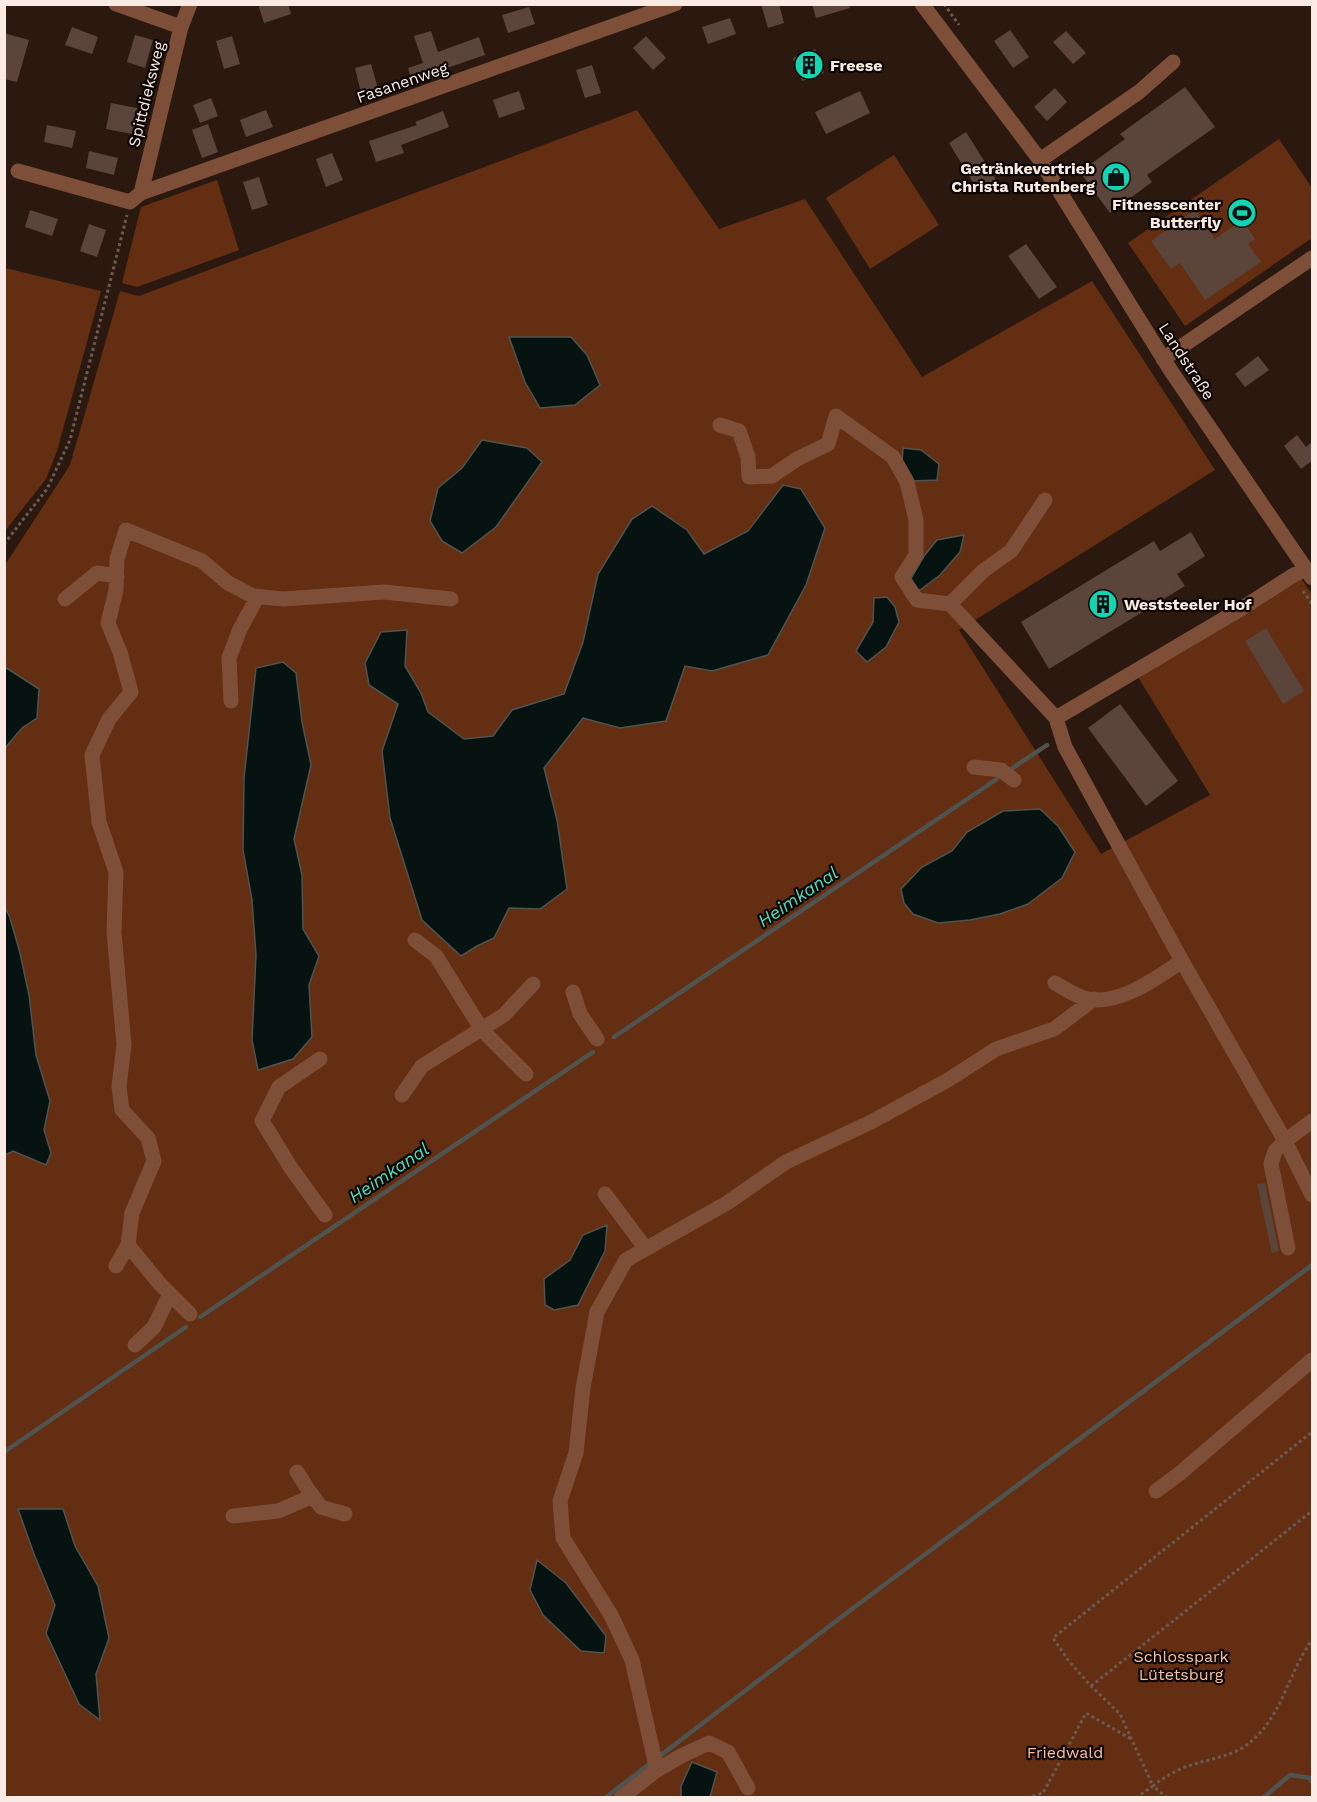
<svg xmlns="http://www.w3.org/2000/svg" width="1317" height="1802" font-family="'Work Sans',sans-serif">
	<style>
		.green { fill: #632e11 }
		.water { fill: #061310; stroke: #4f5450; stroke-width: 1.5 }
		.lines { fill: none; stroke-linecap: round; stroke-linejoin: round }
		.stream { stroke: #4f5450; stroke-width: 4.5 }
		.building { fill: #5b453b }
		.path { stroke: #6b5b52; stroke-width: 3; stroke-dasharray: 3 3; stroke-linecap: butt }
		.minor { stroke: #7e4f38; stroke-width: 15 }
		.labels { text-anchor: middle; stroke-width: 4.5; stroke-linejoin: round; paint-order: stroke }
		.poi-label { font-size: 16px; font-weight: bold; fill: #f9ebe4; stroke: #0e0604; text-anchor: start }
		.street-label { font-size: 16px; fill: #f9ebe4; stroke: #0e0604 }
		.park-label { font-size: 16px; fill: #fabfa3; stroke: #0e0604 }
		.water-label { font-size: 18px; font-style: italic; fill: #4fdfc0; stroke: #0e0604 }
	</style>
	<rect width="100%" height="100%" fill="#2b190f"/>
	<path class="green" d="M637 110 719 229 805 199 922 377 1092 281 1215 470 959 630 1101 854 1210 795 1138 677 1297 573 1312 594V1797L5 1798V565L70 465 120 291 139 296Z
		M1279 139 1312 188V238L1185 326 1128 243Z
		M894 155 939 225 870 269 826 198Z
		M217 180 239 250 137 287 122 283 141 207Z
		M5 268 101 291 57 451 46 479 5 531Z"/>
	<path class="water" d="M509 337H571L587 355 600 385 575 405 540 408 525 382Z
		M482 440 527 448 542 462 496 527 462 553 442 541 430 521 438 488 462 468Z
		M903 448 921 450 939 464 937 480 913 481 902 462Z
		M783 485 801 489 825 528 806 585 768 655 712 671 685 666 666 721 620 728 583 718 544 768 557 820 567 889 540 909 509 908 494 938 477 946 461 956 422 920 390 818 382 751 398 704 369 685 365 663 381 632 407 630 405 666 421 693 428 712 464 739 493 736 512 710 564 694 583 642 598 574 632 519 652 506 687 530 704 554 748 531Z
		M964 535 960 552 940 575 920 590 906 587 924 556 937 540Z
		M887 597 895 607 899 622 886 647 867 662 856 651 873 622 874 598Z
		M283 662 296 673 302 722 311 765 294 839 302 875 303 929 319 956 309 985 312 1037 293 1059 258 1070 252 1040 256 955 252 900 243 850 244 778 256 668Z
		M5 667 39 689 37 718 22 728 5 748Z
		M1040 809 1058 826 1075 852 1062 878 1028 904 1000 914 970 920 938 923 913 914 904 903 901 889 922 867 952 851 967 832 1003 811Z
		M5 907 10 918 20 953 29 995 36 1055 50 1101 44 1130 51 1153 46 1165 13 1151 5 1155Z
		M607 1225 605 1251 578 1305 554 1310 545 1305 544 1279 570 1260 583 1235Z
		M18 1509H63L75 1546 98 1586 109 1638 96 1674 100 1720 79 1704 46 1633 55 1605 34 1554Z
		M537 1560 566 1583 606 1636 604 1653 581 1651 543 1615 530 1590Z
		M692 1762 717 1772 710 1797H681V1786Z"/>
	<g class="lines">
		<path class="stream" d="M1011 769 1047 745
			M614 1037 997 779
			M200 1317 593 1052
			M4 1452 186 1327
			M605 1798 844 1615 1312 1265
			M1263 1798 1290 1775 1310 1778 1312 1782"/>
	</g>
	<path class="building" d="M258 4H288L291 14 264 23Z
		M761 4H779L784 23 768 28Z
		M812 4H849L850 8 816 18Z
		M529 7 535 24 508 33 502 15Z
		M730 18 736 34 708 44 702 27Z
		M72 27 98 37 92 54 65 45Z
		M1010 30 1029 57 1013 68 994 41Z
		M431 31 438 52 479 37 485 55 444 69 446 74 413 85 408 68 423 63 414 36Z
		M1066 31 1086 53 1073 64 1053 42Z
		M4 33 29 40 17 82 4 79Z
		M135 35 153 40 145 68 127 62Z
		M232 36 240 64 224 69 216 41Z
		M646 36 666 58 653 70 633 48Z
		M815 49 824 73 802 81 793 58Z
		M371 64 379 92 362 97 355 68Z
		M592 65 601 93 585 98 576 70Z
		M1185 87 1215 127 1147 175 1152 182 1110 213 1080 172 1125 139 1120 134Z
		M1055 88 1067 102 1047 121 1034 107Z
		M519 91 525 109 499 118 493 100Z
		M860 91 870 113 826 134 815 112Z
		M211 98 218 116 200 123 193 105Z
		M111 103 137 108 132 134 106 129Z
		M266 110 273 127 246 137 240 120Z
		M443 111 449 127 401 145 404 153 376 162 369 141 417 125 415 122Z
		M208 124 218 152 202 158 192 130Z
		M47 125 76 131 72 148 44 142Z
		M966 132 998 183 980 194 949 143Z
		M89 151 118 158 114 175 86 168Z
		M332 153 343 180 326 187 316 159Z
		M259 177 268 205 252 210 243 182Z
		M30 210 58 219 52 236 25 227Z
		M1195 210 1215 239 1242 220 1255 239 1248 244 1261 262 1205 300 1180 263 1171 269 1151 241Z
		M89 224 106 230 97 257 80 251Z
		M1026 244 1057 287 1039 299 1008 256Z
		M1258 356 1269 370 1245 387 1235 374Z
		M1297 435 1306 447 1312 442V461L1301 469 1284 446Z
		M1191 532 1205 556 1177 574 1185 586 1049 669 1021 622 1154 541 1160 551Z
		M1266 628 1304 691 1283 704 1245 641Z
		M1120 704 1178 781 1146 806 1088 728Z
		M1265 1183 1279 1251 1272 1253 1257 1184Z"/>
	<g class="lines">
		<path class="path" d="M944 4 959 25
			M4 544 47 489 70 440 127 215
			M1303 591 1312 604
			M1091 1686 1312 1511
			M1027 1798 1043 1793 1086 1713 1133 1740
			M1136 1798 1153 1786 1120 1714 1091 1686 1068 1660 1053 1638 1312 1432
			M1167 1798 1153 1786C1163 1778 1173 1772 1185 1767 1204 1760 1225 1758 1242 1748 1281 1724 1287 1674 1312 1640"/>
		<path class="minor" d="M116 4 181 27
			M922 4 1040 160 1171 371 1312 578
			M1040 160 1139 92 1173 62
			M18 171 130 202 141 193 675 4
			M141 193 181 27 190 4
			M1163 359 1312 258
			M720 425 739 431 748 457 749 477 772 476 797 459 828 444 836 416 893 457 907 482 916 520V555L902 577 917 600 950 604 1056 718
			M1306 569 1292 576 1244 607 1056 718 1065 747 1182 961 1285 1141 1312 1121
			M65 599 97 573 117 576
			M950 604 983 571 1011 551 1045 500
			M231 701 229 658 240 629 258 596
			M974 767 1001 770 1014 780
			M415 940 436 956 482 1030 526 1074
			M1055 983C1064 988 1074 995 1084 998 1116 1008 1157 978 1182 961
			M573 992 580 1014 597 1039
			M320 1059 279 1087 262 1121 291 1168 325 1215
			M402 1095 422 1066 504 1015 533 984
			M605 1194 646 1249
			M128 1245 160 1284 190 1314
			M1288 1248 1271 1164 1275 1151 1285 1141 1312 1195
			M116 1266 128 1245 132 1213 154 1161 148 1138 122 1110 119 1087 124 1045 114 932 116 872 99 822 92 755 109 719 131 692 120 652 108 623 116 590 117 559 126 530 202 561 228 583 253 596 283 599 384 592 451 599
			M135 1345 154 1327 170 1294
			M309 1491 321 1507 345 1514
			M1156 1491 1179 1474 1312 1360
			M233 1516 278 1511 306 1499 309 1491 297 1472
			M657 1770 681 1756 709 1743 728 1752 748 1788
			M621 1798 657 1770 632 1660 611 1615 563 1538 560 1501 576 1453 583 1388 597 1312 626 1260 727 1203 786 1162 871 1122 948 1080 996 1049 1054 1029 1094 999"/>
	</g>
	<defs>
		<g id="building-disc" transform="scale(1.5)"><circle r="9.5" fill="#13d5b3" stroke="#0e0604"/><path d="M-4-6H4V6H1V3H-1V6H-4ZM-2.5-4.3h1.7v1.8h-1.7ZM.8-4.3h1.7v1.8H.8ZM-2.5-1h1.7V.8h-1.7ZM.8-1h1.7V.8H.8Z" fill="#111"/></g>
		<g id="shop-disc" transform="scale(1.5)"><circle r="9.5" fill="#13d5b3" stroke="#0e0604"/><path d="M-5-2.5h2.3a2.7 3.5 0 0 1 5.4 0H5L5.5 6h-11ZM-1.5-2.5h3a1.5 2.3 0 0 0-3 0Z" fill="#111"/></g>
		<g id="stadium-disc" transform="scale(1.5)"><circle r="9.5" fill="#13d5b3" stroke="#0e0604"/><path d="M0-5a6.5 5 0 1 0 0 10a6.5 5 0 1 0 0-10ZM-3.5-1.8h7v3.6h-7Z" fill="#111"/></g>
	</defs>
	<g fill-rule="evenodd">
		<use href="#building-disc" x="809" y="65"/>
		<use href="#shop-disc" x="1116" y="177"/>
		<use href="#stadium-disc" x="1242" y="213"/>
		<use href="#building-disc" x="1103" y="604"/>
	</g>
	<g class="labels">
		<g class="poi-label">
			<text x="830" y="71">Freese</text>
			<text x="1095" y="174" text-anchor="end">Getränkevertrieb<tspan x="1095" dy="18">Christa Rutenberg</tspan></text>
			<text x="1221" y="210" text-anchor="end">Fitnesscenter<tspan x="1221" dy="18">Butterfly</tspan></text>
			<text x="1124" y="610">Weststeeler Hof</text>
		</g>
		<g class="street-label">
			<text transform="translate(402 82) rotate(-19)" y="6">Fasanenweg</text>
			<text transform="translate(146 94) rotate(-76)" y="6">Spittdieksweg</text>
			<text transform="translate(1187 361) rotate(57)" y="6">Landstraße</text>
		</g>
		<g class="park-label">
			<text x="1181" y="1662">Schlosspark<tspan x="1181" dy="18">Lütetsburg</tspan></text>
			<text x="1065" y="1758">Friedwald</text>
		</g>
		<g class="water-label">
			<text transform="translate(798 897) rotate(-34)" y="6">Heimkanal</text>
			<text transform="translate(389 1173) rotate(-34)" y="6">Heimkanal</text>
		</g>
	</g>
	<rect width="1317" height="1802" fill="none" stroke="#f9ebe4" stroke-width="12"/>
</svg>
